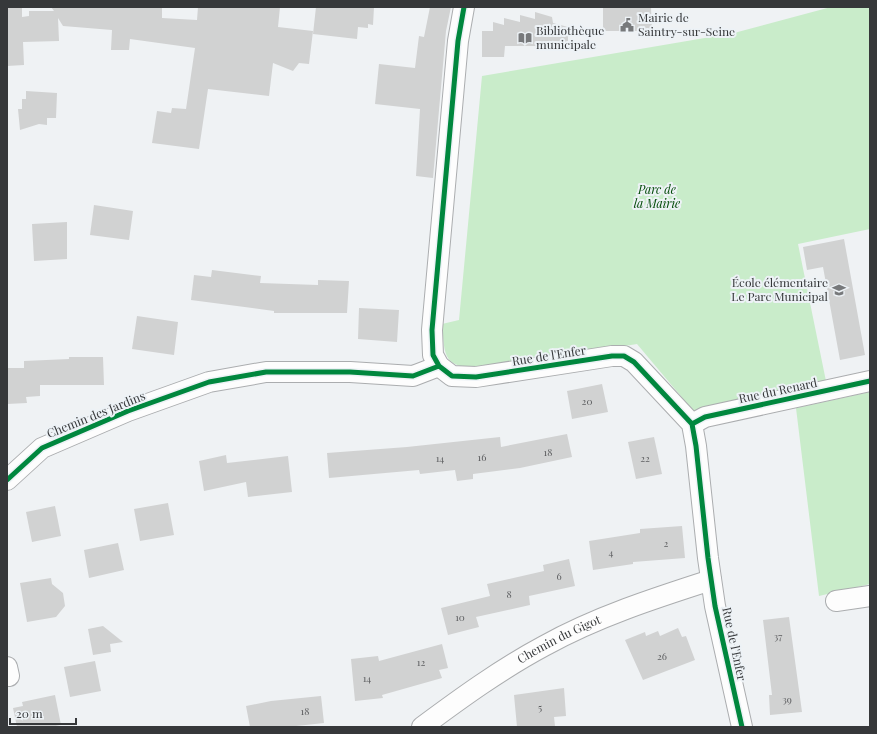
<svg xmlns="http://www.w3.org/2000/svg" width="877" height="734" font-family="'Playfair Display',serif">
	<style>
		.green { fill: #c9ecca }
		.building { fill: #d1d2d2 }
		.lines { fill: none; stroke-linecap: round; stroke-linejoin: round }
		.minor-casing { stroke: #abadaf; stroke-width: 22 }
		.minor { stroke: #fdfdfd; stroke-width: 20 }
		.cycleway-casing { stroke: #edf2f6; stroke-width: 8 }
		.cycleway { stroke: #00873e; stroke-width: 5 }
		.labels { text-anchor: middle; stroke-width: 4; stroke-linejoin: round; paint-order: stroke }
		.number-label { font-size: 10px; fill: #5d5e60 }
		.poi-label { font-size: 12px; fill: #36383a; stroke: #edf2f6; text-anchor: start }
		.park-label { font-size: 12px; font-style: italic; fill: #004a07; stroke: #edf2f6 }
		.street-label { font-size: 12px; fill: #36383a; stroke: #edf2f6 }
	</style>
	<rect width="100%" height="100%" fill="#eff2f4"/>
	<path class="green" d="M831 7H870V229L798 244 827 386 695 413 637 344 481 369C443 366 445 359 442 324L459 320 482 76 734 33Z
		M870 392V584L819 596 796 408Z"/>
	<path class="building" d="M7 7H22V17L29 16V11H54L51 7H162V18L197 20 198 7H280L278 27 313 31 309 64 299 63 293 71 273 63 269 96 208 89 199 149 152 143 157 111 171 113 172 108 186 109 195 48 130 39 129 50H111L112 30 63 26 58 18 59 41 23 42 24 65 7 66Z
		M316 7H374L373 25 368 24V28L358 27 357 39 313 34Z
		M430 7H451L446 31 433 178 416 176 420 109 375 104 379 64 415 68 419 36 424 37Z
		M603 7H651L652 31H603Z
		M535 12 552 17 553 23 568 27V46H505L504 57H482V31H493V22L504 25V18L520 22V15L535 19Z
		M26 91 57 93 56 118H47V125L39 124 20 130 18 109H22V99H26Z
		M94 205 133 211 129 240 90 235Z
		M67 222V259L34 261 32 224Z
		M844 239 865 355 840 360 823 267 807 270 803 247Z
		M212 270 261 276 260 283 318 285V280L349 281 347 313H274V311L191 300 194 275 211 277Z
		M359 308 399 310 397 342 358 339Z
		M137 316 178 322 174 355 132 349Z
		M69 357H103L104 385H40V396L26 397 27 403 7 404V368H24V361L69 359Z
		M602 384 608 412 572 419 567 391Z
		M567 434 572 457 520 468 473 474V479L457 481 455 470 420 474 419 470 329 478 327 453 407 447 500 437 501 447Z
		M654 437 662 474 636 479 628 442Z
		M226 455 227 463 288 456 292 492 248 497 246 482 204 491 199 461Z
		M168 503 174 535 140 541 134 509Z
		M55 506 61 536 32 542 26 512Z
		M682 526 685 558 633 562V564L593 570 589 541 640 533V529Z
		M118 543 124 570 89 578 84 550Z
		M569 559 575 586 529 596 530 605 476 617 479 627 448 635 441 608 490 596 487 584 544 571 543 565Z
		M51 578 52 584 63 593 65 606 56 617 27 622 20 583Z
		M789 617 802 712 770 715 769 695H772L763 620Z
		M103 626 123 642 110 644 111 652 93 655 88 629Z
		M678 628 682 637 686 636 695 660 643 680 625 640 645 632 646 636 658 631 660 636Z
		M442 644 448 668 439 670 442 678 382 695 383 698 355 701 351 659 378 656 379 661Z
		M95 661 101 691 70 697 64 667Z
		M564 688 566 716 554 717 555 726 517 727 514 695Z
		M55 695 61 725 50 727H17L13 708 23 706 22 702Z
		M321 696 324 723 287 727H250L246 706 271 701Z"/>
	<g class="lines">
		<g class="minor-casing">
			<g id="minor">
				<path d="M464 7 458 41 432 330 433 355 439 366 452 376 476 377 612 356H624L634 362 692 424 696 446 708 558 715 606 742 727"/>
				<path d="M692 424 705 417 870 381"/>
				<path d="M7 480 42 448 128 411 209 382 266 372H350L413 376 439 366"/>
				<path d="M836 601 870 596"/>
				<path d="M7 667 9 676"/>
				<path id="s1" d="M422 727C461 698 501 669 544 646 596 617 655 598 711 580"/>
			</g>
		</g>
		<use href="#minor" class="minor"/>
		<g class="cycleway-casing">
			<path id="cycleway" d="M464 7 458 41 432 330 433 355 439 366 452 376 476 377 612 356H624L634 362 692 424 696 446 708 558 715 606 742 727
				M692 424 705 417 870 381
				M7 480 42 448 128 411 209 382 266 372H350L413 376 439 366"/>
		</g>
		<use href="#cycleway" class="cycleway"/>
	</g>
	<defs>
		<g id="civic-bare" transform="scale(1.08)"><path d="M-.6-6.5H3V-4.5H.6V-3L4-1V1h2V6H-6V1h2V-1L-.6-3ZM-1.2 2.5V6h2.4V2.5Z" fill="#77797b" stroke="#edf2f6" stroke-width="2.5" paint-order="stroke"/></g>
		<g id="library-bare" transform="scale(1.08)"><path d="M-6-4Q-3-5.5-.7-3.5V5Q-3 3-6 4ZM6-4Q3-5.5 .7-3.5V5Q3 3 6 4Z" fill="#77797b" stroke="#edf2f6" stroke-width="2.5" paint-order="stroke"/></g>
		<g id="school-bare" transform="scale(1.08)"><path d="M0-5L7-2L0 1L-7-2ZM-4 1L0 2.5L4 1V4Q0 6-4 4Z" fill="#77797b" stroke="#edf2f6" stroke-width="2.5" paint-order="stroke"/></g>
	</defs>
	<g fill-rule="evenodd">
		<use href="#civic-bare" x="627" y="25"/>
		<use href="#library-bare" x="525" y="38"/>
		<use href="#school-bare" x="839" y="290"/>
	</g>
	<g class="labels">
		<g class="number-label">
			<text x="587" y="405">20</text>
			<text x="548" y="456">18</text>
			<text x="482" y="461">16</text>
			<text x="440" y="462">14</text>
			<text x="645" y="462">22</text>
			<text x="666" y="547">2</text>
			<text x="611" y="556">4</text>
			<text x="559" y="580">6</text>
			<text x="509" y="598">8</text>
			<text x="460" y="621">10</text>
			<text x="778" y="640">37</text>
			<text x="662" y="660">26</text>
			<text x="421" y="666">12</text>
			<text x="367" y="682">14</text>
			<text x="787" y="703">39</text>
			<text x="540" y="711">5</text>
			<text x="305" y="715">18</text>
		</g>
		<g class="poi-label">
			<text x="638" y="22">Mairie de<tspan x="638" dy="14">Saintry-sur-Seine</tspan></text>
			<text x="536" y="35">Bibliothèque<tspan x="536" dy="14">municipale</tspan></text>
			<text x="828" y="287" text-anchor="end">École élémentaire<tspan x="828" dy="14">Le Parc Municipal</tspan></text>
		</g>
		<g class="park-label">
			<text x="657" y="194">Parc de<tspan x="657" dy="14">la Mairie</tspan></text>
		</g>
		<g class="street-label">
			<text transform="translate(549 356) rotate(-9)" y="4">Rue de l'Enfer</text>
			<text transform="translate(778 391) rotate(-12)" y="4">Rue du Renard</text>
			<text transform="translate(96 415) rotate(-22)" y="4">Chemin des Jardins</text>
			<text dy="4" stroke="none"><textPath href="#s1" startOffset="163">Chemin du Gigot</textPath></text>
			<text transform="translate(734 644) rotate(78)" y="4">Rue de l'Enfer</text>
		</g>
	</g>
	<rect width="877" height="734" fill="none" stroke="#36383a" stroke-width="16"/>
	<path d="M10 718v6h66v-6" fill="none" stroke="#36383a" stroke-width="2"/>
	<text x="16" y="718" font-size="12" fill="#36383a" stroke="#edf2f6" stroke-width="3" paint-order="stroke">20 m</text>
</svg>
